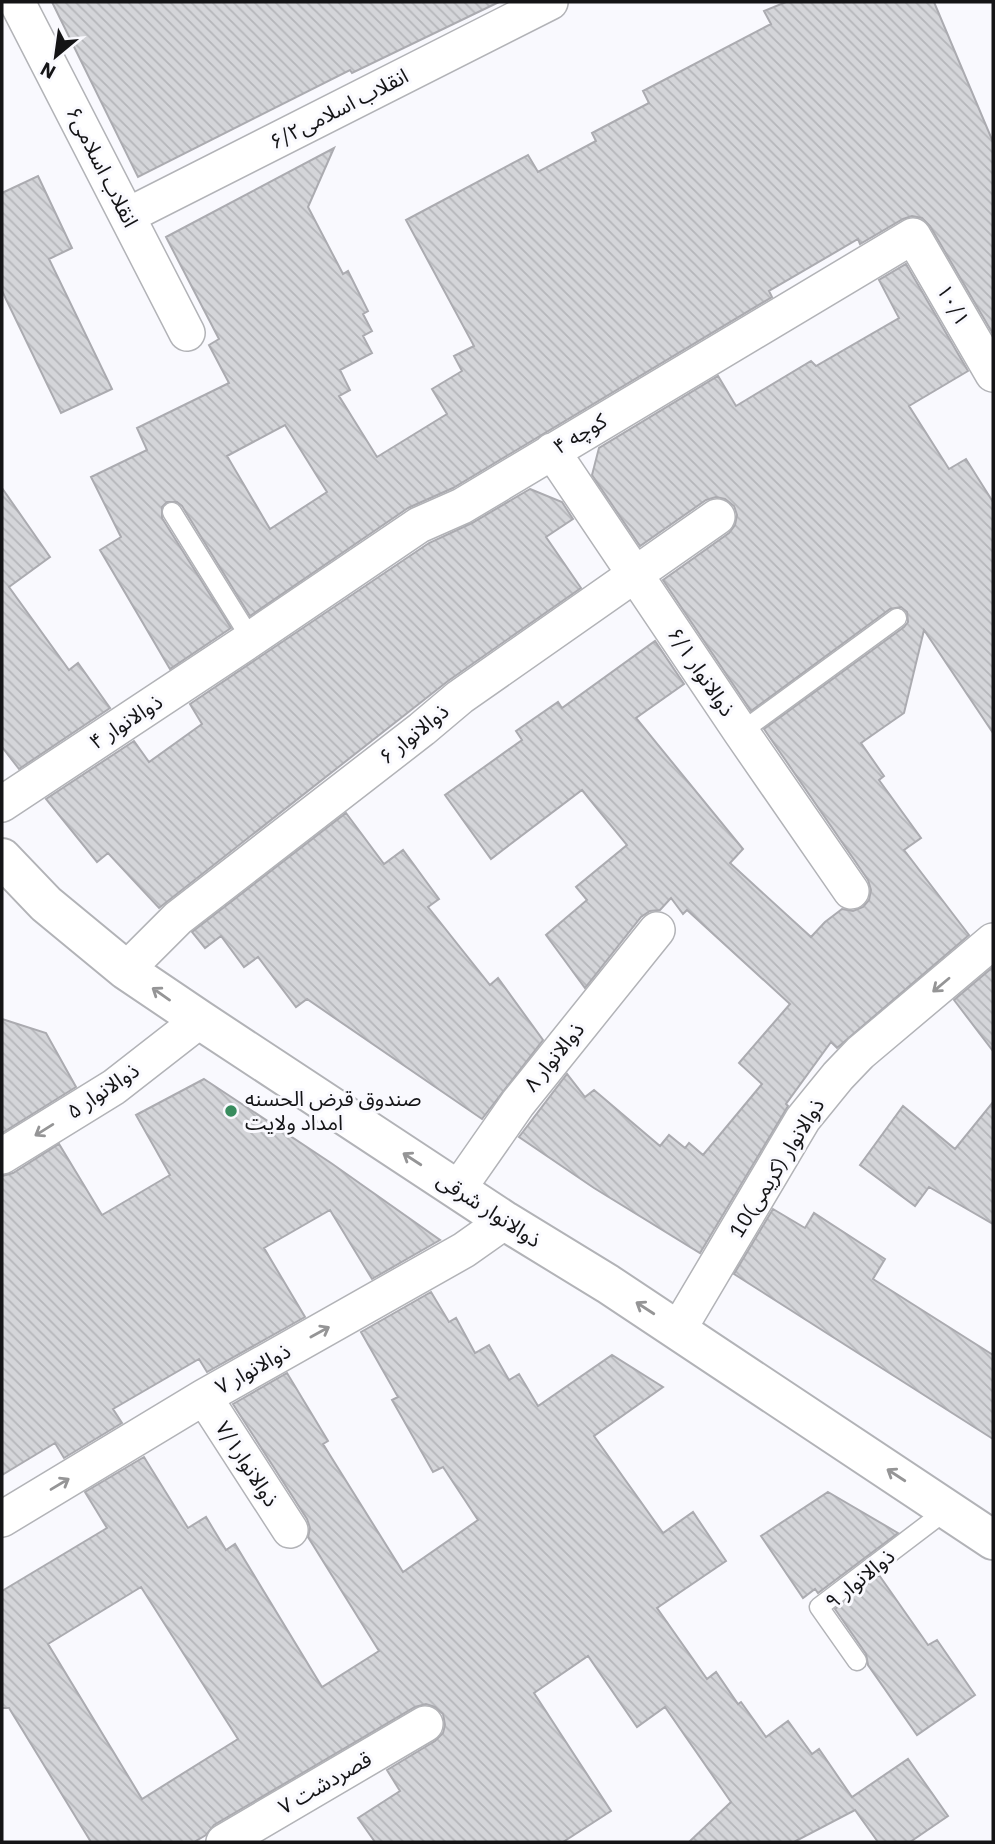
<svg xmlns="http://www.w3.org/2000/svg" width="995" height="1844" font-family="'IBM Plex Sans','Noto Sans Arabic',sans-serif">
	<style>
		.building { fill: url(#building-back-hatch); stroke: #ababb0; stroke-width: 2; fill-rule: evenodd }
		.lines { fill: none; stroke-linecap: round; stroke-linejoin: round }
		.lane-casing { stroke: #b2b3b7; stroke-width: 21 }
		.street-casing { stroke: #b2b3b7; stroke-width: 38 }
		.secondary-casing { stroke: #b2b3b7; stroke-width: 42 }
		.lane { stroke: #fff; stroke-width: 18 }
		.street { stroke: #fff; stroke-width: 35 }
		.secondary { stroke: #fff; stroke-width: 38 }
		.oneway { stroke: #959596 }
		.poi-dot { fill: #388c5e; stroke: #f9f9fe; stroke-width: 2.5 }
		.labels { text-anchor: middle; stroke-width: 6; stroke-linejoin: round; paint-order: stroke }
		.street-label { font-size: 21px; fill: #141416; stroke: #f9f9fe }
		.poi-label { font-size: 21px; fill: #141416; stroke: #f9f9fe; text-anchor: start }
	</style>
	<defs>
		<pattern id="building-back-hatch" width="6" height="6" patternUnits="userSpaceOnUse" patternTransform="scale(1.75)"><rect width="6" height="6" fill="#d4d5d9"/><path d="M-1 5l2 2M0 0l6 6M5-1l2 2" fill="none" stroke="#b5b6ba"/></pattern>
	</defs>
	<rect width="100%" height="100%" fill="#f9f9fe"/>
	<path class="building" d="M52 2H499L352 73 350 70 138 177Z
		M786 2H934L993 142V334L930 226 922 218 912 216 903 219 860 244 858 239 769 291 772 297 453 488 408 508 250 616 182 506 177 502H167L162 507V518L231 628 170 669 100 550 121 537 91 477 147 450 137 428 229 383 209 345 219 339 166 237 334 148 308 207 343 274 348 271 368 311 363 314 372 331 363 336 372 353 340 370 350 390 339 396 377 457 447 414 432 389 462 371 454 356 474 346 406 220 528 155 538 172 596 141 592 133 649 103 643 91 771 24 764 11ZM285 425 327 492 270 529 227 456Z
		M38 176 72 248 49 259 112 389 61 413 2 291V193Z
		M906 264 968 371 909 406 949 469 966 459 993 502V733L924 630 904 713 861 743 884 776 879 780 921 838 904 850 969 935 837 1048 831 1042 786 1104 788 1106 700 1253 594 1188 519 1137 567 1074 585 1097 594 1090 660 1146 669 1135 685 1148 689 1143 703 1155 762 1084 739 1063 790 1004 687 910 683 914 671 898 660 910 650 911 641 917 585 988 546 935 587 900 576 887 627 845 582 790 491 859 445 795 522 740 516 731 558 702 562 708 655 641 684 684 636 718 743 849 730 863 811 937 825 922 842 909 853 911 863 907 869 900 871 890 868 880 764 729 904 627 908 622 907 612 901 607 890 609 751 711 663 580 729 533 735 525 737 515 734 506 725 499 716 497 706 500 640 546 592 475 599 448 718 376 736 406 811 361 816 366 899 318 879 280Z
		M2 488 50 557 9 587 69 670 78 663 110 708 19 769 2 747Z
		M530 489 562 502 573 519 546 537 581 588 448 681 159 908 108 853 97 862 46 799 134 741 149 762 202 724 190 704 429 543 472 523Z
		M346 813 384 864 403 850 439 899 428 907 490 985 498 978 543 1040 482 1119 307 999 296 1007 258 957 244 967 221 936 205 948 192 932Z
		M993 967V1051L954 1000Z
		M2 1019 46 1033 76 1087 2 1133Z
		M204 1079 331 1163 440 1240 372 1279 330 1210 264 1248 305 1317 207 1372 199 1359 113 1409 122 1423 64 1458 55 1443 2 1475V1176L13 1173 59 1144 102 1215 170 1175 136 1115Z
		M993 1102V1224L929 1187 915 1206 860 1165 903 1106 955 1149Z
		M773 1209 805 1228 814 1213 885 1259 873 1279 993 1355V1439L734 1274Z
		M431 1292 449 1322 456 1318 475 1353 489 1345 509 1380 519 1374 538 1406 612 1355 663 1387 594 1436 663 1533 693 1512 726 1561 657 1608 707 1679 716 1672 738 1704 741 1702 766 1737 788 1721 812 1754 819 1749 852 1797 908 1759 948 1816 910 1842H878L855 1810 794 1842H689L731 1802 665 1707 637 1727 588 1656 534 1693 611 1811 563 1842H375L358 1818 400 1791 387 1770 435 1741 443 1733 445 1725 443 1714 435 1707 426 1704 415 1707 214 1825 206 1835 194 1842H91L9 1708H2V1591L107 1528 85 1492 144 1457 188 1528 206 1517 226 1550 235 1544 322 1687 379 1651 308 1537 310 1528 307 1519 233 1404 287 1373 328 1441 323 1444 403 1572 478 1520 443 1467 433 1472 392 1400 398 1397 361 1332ZM141 1587 238 1739 142 1799 48 1644Z
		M828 1492 898 1533 818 1593 815 1589 803 1598 761 1536Z
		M879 1575 928 1645 937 1640 975 1695 917 1735 868 1665 866 1654 835 1609Z"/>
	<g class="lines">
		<g class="lane-casing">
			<path id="lane" d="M172 512 251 639
				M741 732 897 618
				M857 1661 819 1607 948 1509"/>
		</g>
		<g class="street-casing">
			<path id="street" d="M17 2 187 333
				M127 216 550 2
				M552 451 741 732 851 891
				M2 804 251 639 419 525 462 506 913 236 993 374
				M126 970 178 918 422 729 460 697 717 517
				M2 1156 114 1087 200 1020
				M458 1189 518 1103 657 930
				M678 1330 803 1119 838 1076 860 1053 993 941
				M204 1397 290 1530
				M2 1519 204 1397 464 1250 505 1221
				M224 1842 425 1724"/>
		</g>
		<g class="secondary-casing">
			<path id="secondary" d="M2 858 46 904 126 970 200 1020 505 1221 608 1284 993 1540"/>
		</g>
		<use href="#lane" class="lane"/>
		<use href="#street" class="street"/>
		<use href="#secondary" class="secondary"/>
	</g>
	<defs><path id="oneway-shaft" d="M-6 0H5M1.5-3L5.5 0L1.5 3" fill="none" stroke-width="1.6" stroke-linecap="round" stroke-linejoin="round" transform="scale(1.75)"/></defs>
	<g class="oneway">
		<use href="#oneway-shaft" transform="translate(941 985) rotate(140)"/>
		<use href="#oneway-shaft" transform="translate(161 994) rotate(-145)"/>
		<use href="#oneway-shaft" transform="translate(44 1130) rotate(148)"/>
		<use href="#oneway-shaft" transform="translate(412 1159) rotate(-147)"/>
		<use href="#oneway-shaft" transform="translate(645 1308) rotate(-147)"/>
		<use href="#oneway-shaft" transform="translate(320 1332) rotate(-29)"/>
		<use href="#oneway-shaft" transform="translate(896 1475) rotate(-147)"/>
		<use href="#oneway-shaft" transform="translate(60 1484) rotate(-31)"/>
	</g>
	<circle class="poi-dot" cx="231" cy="1111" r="7"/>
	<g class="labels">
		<g class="street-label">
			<text transform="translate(339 109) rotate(-27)" y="7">انقلاب اسلامی۶/۲</text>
			<text transform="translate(102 167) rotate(63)" y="7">انقلاب اسلامی۶</text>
			<text transform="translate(953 305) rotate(60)" y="7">۱۰/۱</text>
			<text transform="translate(580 434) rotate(-31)" y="7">کوچه ۴</text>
			<text transform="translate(701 672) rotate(56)" y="7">ذوالانوار ۶/۱</text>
			<text transform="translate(126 722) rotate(-33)" y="7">ذوالانوار ۴</text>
			<text transform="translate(414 734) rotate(-39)" y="7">ذوالانوار ۶</text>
			<text transform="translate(554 1057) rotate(-51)" y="7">ذوالانوار ۸</text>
			<text transform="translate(103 1091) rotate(-34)" y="7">ذوالانوار ۵</text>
			<text transform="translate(777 1168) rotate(-58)" y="7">10ذوالانوار (کریمی)</text>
			<text transform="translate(489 1210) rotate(33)" y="7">ذوالانوار شرقی</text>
			<text transform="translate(253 1369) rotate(-29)" y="7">ذوالانوار ۷</text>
			<text transform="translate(247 1464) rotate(57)" y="7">ذوالانوار۷/۱</text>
			<text transform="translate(860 1579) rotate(-39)" y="7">ذوالانوار ۹</text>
			<text transform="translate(325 1783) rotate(-30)" y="7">قصردشت ۷</text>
		</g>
		<g class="poi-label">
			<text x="245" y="1106">صندوق قرض الحسنه<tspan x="245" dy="24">امداد ولایت</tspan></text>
		</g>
	</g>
	<rect width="995" height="1844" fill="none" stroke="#141416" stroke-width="7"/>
	<g transform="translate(56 56) rotate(209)" stroke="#f9f9fe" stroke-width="5" paint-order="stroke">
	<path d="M0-5L12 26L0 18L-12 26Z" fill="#141416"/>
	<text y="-10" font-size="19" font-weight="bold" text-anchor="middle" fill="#141416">N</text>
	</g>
</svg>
